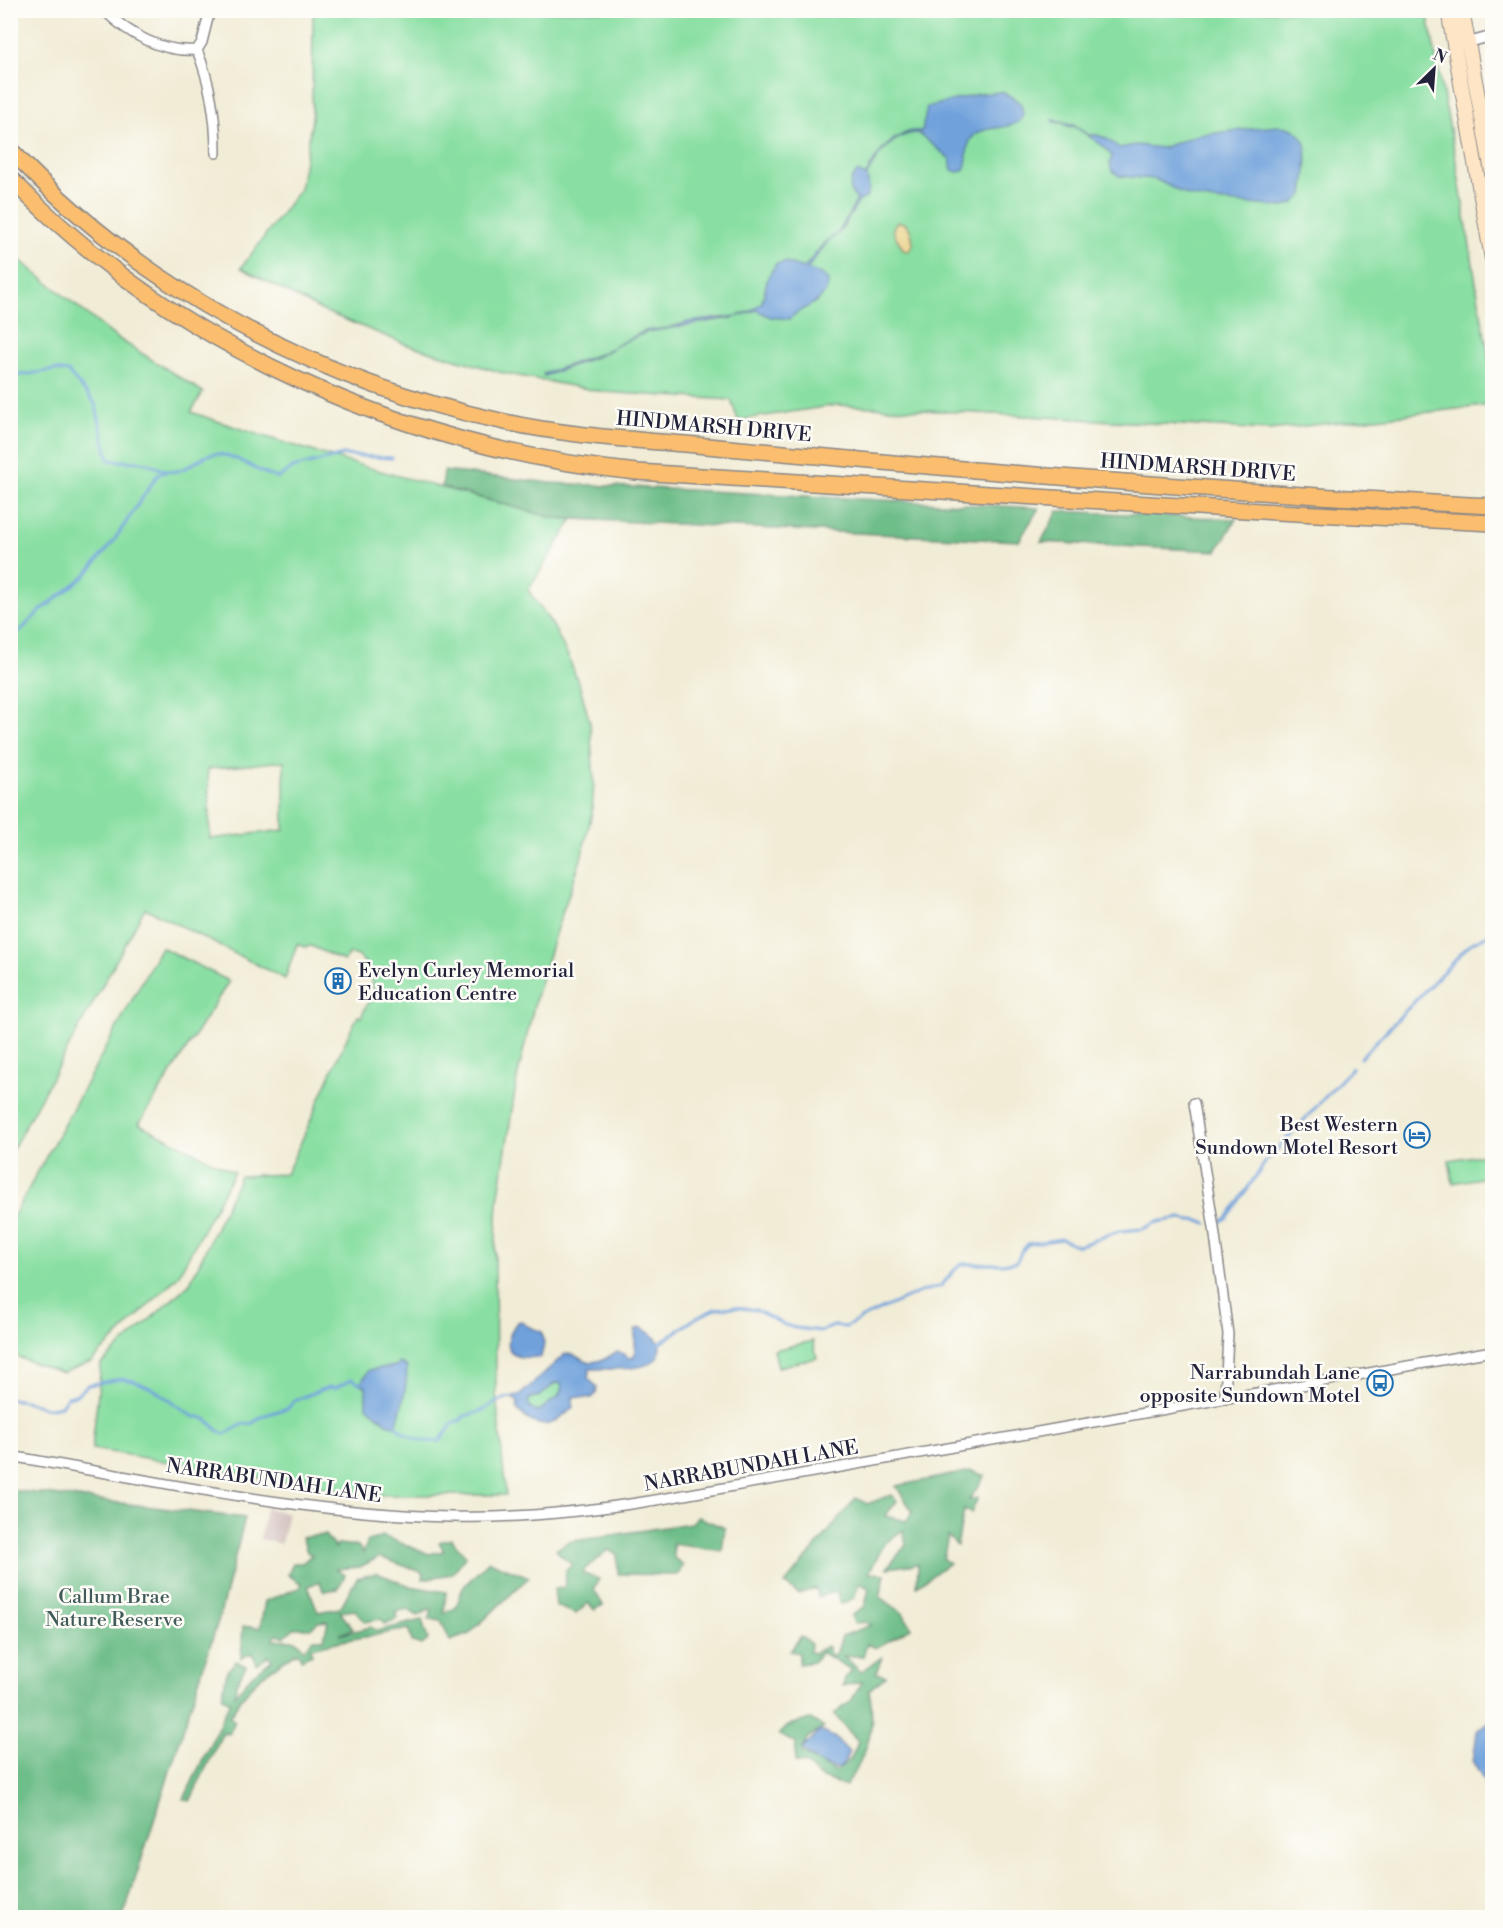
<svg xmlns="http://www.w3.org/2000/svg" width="1503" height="1928" font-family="'Libre Bodoni',serif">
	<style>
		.industrial { fill: #d1c0bd }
		.green { fill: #89dfa3; stroke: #56806f; stroke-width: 1.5; fill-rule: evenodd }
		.forest { fill: #6ebe89; stroke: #487062; stroke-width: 1.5; fill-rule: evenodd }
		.sand { fill: #eeda9e; stroke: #887e6c; stroke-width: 1.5 }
		.water { fill: #70a1db; stroke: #49628b; stroke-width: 1.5; fill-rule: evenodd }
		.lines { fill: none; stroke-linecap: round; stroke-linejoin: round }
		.stream { stroke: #70a1db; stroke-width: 3 }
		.street-casing { stroke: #8a8788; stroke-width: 12 }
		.secondary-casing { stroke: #8a8788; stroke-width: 16 }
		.primary-casing { stroke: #8a8788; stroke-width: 18 }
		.street { stroke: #fff; stroke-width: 9 }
		.secondary { stroke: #fde5c5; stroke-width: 14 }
		.primary { stroke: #fbbe6e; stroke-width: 15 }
		.labels { text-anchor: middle; stroke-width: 5; stroke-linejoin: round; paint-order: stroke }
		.street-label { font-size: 20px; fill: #22223b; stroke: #fdfcf7 }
		.poi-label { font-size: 20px; fill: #22223b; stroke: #fdfcf7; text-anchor: end }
		.park-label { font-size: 20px; fill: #415b5a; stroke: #fdfcf7 }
	</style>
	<rect width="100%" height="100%" fill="#fdfcf7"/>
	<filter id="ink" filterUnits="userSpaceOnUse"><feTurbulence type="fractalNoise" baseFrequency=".0167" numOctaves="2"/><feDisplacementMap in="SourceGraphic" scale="12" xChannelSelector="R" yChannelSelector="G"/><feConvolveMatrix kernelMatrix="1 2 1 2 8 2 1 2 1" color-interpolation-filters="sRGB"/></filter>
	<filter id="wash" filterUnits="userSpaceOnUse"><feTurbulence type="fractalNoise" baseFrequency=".008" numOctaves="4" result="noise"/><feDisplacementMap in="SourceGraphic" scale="24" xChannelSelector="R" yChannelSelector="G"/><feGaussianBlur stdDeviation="1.35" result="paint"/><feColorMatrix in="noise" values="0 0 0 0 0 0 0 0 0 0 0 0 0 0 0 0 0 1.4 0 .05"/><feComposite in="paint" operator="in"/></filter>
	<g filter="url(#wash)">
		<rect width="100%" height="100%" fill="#f1ecd5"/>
		<path class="industrial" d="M266 1508 288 1513 281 1544 260 1539Z"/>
		<path class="green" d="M313 11H1427L1454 150 1492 379V405L1269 430 837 405 738 420 731 400 603 392 503 373 405 344 321 310 241 268 300 189 312 119Z
			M11 253 114 336 203 392 191 412C310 454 432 485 554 518L573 519 528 590 553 626 568 656 580 687 590 723 594 783 592 813 581 859 556 931 536 997 517 1078 498 1201 495 1255 496 1394 506 1495H381L285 1482 92 1449 101 1364 190 1283 240 1176 286 1174C312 1122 331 1067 358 1016L361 1017 374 990C371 976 367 955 350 954L344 961 311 946 305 947 297 944 285 979 145 908 11 1152ZM284 761V830L210 839 208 769Z
			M161 947 229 981 139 1124 234 1172 178 1276 91 1362 62 1373 11 1355V1221Z
			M1492 1153V1176L1453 1183 1449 1160Z
			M813 1341 817 1358 778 1367 774 1350Z
			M555 1383H560L562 1387 559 1396 537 1412 530 1407 528 1401 530 1398 540 1396Z"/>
		<path class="forest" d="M444 471 551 483 1039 508 1019 541 554 518 442 487Z
			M1058 511 1236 519 1217 551 1041 542Z
			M971 1471 985 1476 969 1500 978 1498 971 1513 964 1510 957 1546 948 1536 943 1559 949 1563 917 1586 918 1564 887 1568 906 1545 903 1530 884 1544 869 1573 885 1574 880 1597 903 1613 911 1628 876 1648 867 1644 863 1656H844L861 1672 882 1657 876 1673 886 1676 869 1690C877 1728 867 1755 845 1786L820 1777 806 1764 795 1762 796 1743 779 1735 789 1725 811 1719 824 1728 807 1738 802 1753 835 1772 851 1759 858 1742 834 1714 851 1701 863 1681 843 1686 845 1678 852 1670 821 1652 814 1662 799 1664V1653L790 1651 801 1636 811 1644 810 1652 814 1653 827 1646 831 1656 837 1652 842 1636 871 1625 865 1622 855 1624 851 1616 865 1606 869 1588 859 1583 854 1598 841 1604 836 1592 818 1597 816 1588 799 1594 785 1584 856 1498 867 1504 891 1495 897 1501 885 1516 906 1521 913 1512 896 1486Z
			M11 1490 245 1518 219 1618 123 1917H11Z
			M698 1517 725 1528 722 1551 673 1544 674 1558 683 1565 678 1575 618 1574 617 1554 608 1550 584 1570V1574L599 1579 594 1590 603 1605 595 1610 588 1603 576 1614 556 1606 554 1589 565 1588V1571L572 1565 556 1550 567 1542 691 1523Z
			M325 1535 335 1548 338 1544 358 1546 363 1553 368 1541 383 1536 429 1554 444 1551 439 1542 451 1539 466 1556 452 1574 423 1579 424 1573 379 1557 360 1567 336 1569 345 1575 338 1589 323 1591 320 1581 308 1586 318 1612 340 1608 357 1578 377 1573 410 1586 446 1592 444 1613 456 1608 463 1587 489 1561 529 1577 469 1634 450 1641 441 1621 429 1619 432 1610 429 1609 418 1616 407 1609 396 1612 397 1619 384 1624 381 1619 365 1622 355 1610 340 1612 353 1629 339 1635 371 1627 377 1631 422 1620 428 1640 422 1645 412 1642 409 1629 341 1641 311 1648 312 1654 301 1659 299 1653H296C262 1673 250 1684 229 1717L235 1721 229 1734 223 1732 190 1801 184 1799 230 1702 222 1697 227 1671 236 1661 246 1666 236 1684 235 1695 252 1675 272 1660 269 1656 257 1664 252 1653 241 1658 243 1626 260 1628 265 1601 299 1588 302 1584 288 1575 293 1563H302L312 1555 307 1552 302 1537ZM328 1621 324 1639H314L304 1649 296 1640H273L276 1635 284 1637 294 1628H311L318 1622Z"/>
		<path class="sand" d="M897 222C910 221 912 234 913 244L909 251 903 250C900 239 887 232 897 222Z"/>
		<path class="water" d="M1001 92 1012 97 1021 104 1023 114 1021 120C1007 132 983 123 971 139 964 149 970 162 963 171L957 172 952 170 950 159 918 133C895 132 875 156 867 176L869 188 866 198 859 201 839 233 828 241 807 269 823 275 828 281C828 297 814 303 802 310 797 312 793 316 789 319L770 317 757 310 736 317 647 332 623 342 600 355 545 376 543 374 600 354 645 331 668 328 688 322 738 316 751 311 762 302 768 277 776 264 785 262 804 268 825 242 838 233 857 200 850 191 851 180 857 172 866 176C875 155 897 128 922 131L927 107 978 94Z
			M1053 120 1064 122 1069 125H1075L1089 135H1097L1105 138 1120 148 1136 145 1162 148 1197 135 1277 126C1317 126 1306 168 1303 195L1294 203 1283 207 1214 201 1188 196 1155 179 1119 176 1111 169 1110 163 1112 156 1103 146 1074 126 1068 127 1063 123 1054 122Z
			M521 1321 527 1326 542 1332 544 1344 541 1357C535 1357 527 1358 521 1357 501 1353 509 1333 517 1322Z
			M642 1328C650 1333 660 1339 660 1349 658 1375 606 1368 590 1369L588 1378 597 1387 596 1394 592 1398 573 1397V1407C554 1428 536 1432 517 1409L518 1402 511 1397 520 1395 565 1354H572L589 1363 605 1359 616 1352 622 1353 629 1358 634 1357C637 1348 633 1337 636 1329ZM555 1383H560L562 1387 559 1396 537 1412 530 1407 528 1401 530 1398 540 1396Z
			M400 1363 407 1367C407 1386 402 1408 396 1426L387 1423 366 1406V1387L360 1384 369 1370 396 1366Z
			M1491 1719H1492V1784L1483 1780 1473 1762 1477 1731Z
			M820 1731 834 1737 849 1752 844 1763 838 1769C823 1767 814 1760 802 1749Z"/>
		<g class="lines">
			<path class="stream" d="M10 374 14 376 55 370 68 372 95 403 109 460C120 462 131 461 142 462 155 464 163 474 177 471 192 468 204 452 219 454 242 457 257 473 278 478L293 468 343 455 392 458
				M10 641 39 612 85 576 113 542 158 474 165 472
				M1360 1058 1470 944 1492 933
				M1220 1222 1227 1218 1267 1160 1352 1068
				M659 1344 696 1318 715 1309 734 1307 756 1310 785 1325 796 1328 821 1331 834 1326 846 1327 868 1315 920 1292 941 1286 960 1264H1001L1017 1262 1021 1252 1028 1244 1062 1239 1078 1246 1119 1231 1143 1229 1157 1222 1181 1218 1189 1221 1196 1220 1207 1224
				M10 1399C17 1400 25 1400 31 1403 48 1408 42 1410 61 1406L67 1397 76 1395 88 1385 120 1379 135 1381 155 1390 194 1417C210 1415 212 1430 225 1434L243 1424 253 1423 262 1416 288 1408 295 1400 300 1398 329 1387 335 1388 352 1379 360 1384
				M396 1426C409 1438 422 1443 440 1441L453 1423 461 1420 464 1416C482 1415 493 1400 511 1397"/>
		</g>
	</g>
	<g filter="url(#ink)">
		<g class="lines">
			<g class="street-casing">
				<path id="street" d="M104 10C128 34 162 53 197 50
					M1463 44 1492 36
					M197 50C210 82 216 118 216 153
					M197 50 202 42 210 10
					M1194 1103 1214 1228 1228 1334 1225 1399
					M10 1456C157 1481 304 1514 452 1517 521 1519 589 1511 656 1500L1492 1351"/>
			</g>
			<g class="secondary-casing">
				<path id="secondary" d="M1448 10 1492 259
					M1462 10 1492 172"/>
			</g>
			<g class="primary-casing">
				<path id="primary" d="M10 149C141 289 319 383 505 422 564 435 625 439 685 444 758 451 831 457 904 464 1100 481 1296 496 1492 506
					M10 178C177 348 402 448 637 472L1277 512 1492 523"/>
			</g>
			<use href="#street" class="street"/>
			<use href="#secondary" class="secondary"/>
			<use href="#primary" class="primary"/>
		</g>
	</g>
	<defs>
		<g id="building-ring" transform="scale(1.35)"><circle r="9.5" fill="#fdfcf7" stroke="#1f6fb2" stroke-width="1.5"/><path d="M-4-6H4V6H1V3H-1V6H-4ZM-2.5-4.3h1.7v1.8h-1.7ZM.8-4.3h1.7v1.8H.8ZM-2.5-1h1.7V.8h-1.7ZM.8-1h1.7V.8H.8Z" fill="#1f6fb2"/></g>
		<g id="hotel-ring" transform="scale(1.35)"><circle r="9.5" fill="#fdfcf7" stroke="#1f6fb2" stroke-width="1.5"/><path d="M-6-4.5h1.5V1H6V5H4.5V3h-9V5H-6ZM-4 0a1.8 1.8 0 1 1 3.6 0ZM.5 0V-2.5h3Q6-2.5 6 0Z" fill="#1f6fb2"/></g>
		<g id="bus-ring" transform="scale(1.35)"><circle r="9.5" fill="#fdfcf7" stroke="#1f6fb2" stroke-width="1.5"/><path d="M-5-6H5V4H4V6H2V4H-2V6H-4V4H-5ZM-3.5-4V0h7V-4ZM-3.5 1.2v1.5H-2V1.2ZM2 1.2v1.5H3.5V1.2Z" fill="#1f6fb2"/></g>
	</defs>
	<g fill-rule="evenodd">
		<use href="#building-ring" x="338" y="981"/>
		<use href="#hotel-ring" x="1417" y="1135"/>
		<use href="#bus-ring" x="1380" y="1383"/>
	</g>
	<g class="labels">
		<g class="street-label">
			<text transform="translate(714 426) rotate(5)" y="7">HINDMARSH DRIVE</text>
			<text transform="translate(1198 467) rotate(4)" y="7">HINDMARSH DRIVE</text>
			<text transform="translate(751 1465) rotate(-10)" y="7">NARRABUNDAH LANE</text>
			<text transform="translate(274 1480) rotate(8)" y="7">NARRABUNDAH LANE</text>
		</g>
		<g class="poi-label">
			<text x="358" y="977" text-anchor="start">Evelyn Curley Memorial<tspan x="358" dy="23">Education Centre</tspan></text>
			<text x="1398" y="1131">Best Western<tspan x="1398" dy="23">Sundown Motel Resort</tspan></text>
			<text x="1360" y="1379">Narrabundah Lane<tspan x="1360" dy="23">opposite Sundown Motel</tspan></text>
		</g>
		<g class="park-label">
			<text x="114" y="1603">Callum Brae<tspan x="114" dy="23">Nature Reserve</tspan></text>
		</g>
	</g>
	<rect width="1503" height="1928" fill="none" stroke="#fdfcf7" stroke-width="36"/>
	<g transform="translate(1434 69) rotate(25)" stroke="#fdfcf7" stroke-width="4.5" paint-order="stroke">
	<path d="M0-4.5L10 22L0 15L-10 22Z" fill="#22223b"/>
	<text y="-9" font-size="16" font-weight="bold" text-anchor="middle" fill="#22223b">N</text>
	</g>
</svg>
